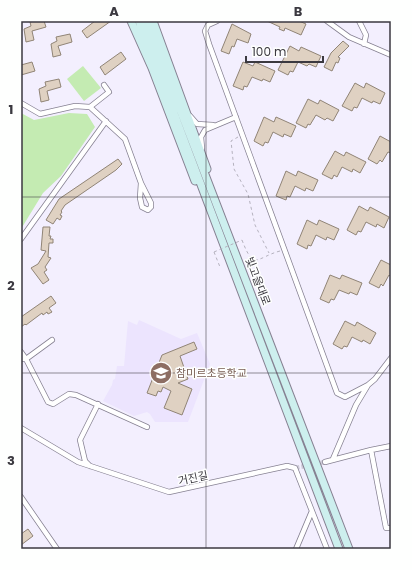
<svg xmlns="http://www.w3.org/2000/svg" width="412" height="570" font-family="Poppins,'Noto Sans KR',sans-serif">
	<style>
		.built { fill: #ece4fe }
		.green { fill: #c4ebb2 }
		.building { fill: #dfd1c2; stroke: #908476 }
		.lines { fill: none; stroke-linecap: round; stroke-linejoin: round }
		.street-tunnel { stroke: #cecbd8; stroke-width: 4.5; stroke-dasharray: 4.5 2; stroke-linecap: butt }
		.street-casing { stroke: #868192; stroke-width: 6 }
		.secondary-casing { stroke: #868192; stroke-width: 9 }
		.path { stroke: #b5b2be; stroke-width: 1; stroke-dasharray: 3 3; stroke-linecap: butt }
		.street { stroke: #fff; stroke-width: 4.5 }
		.secondary { stroke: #cdefee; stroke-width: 7 }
		.path-bridge { stroke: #b5b2be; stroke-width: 1; stroke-dasharray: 3 3; stroke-linecap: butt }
		.grid { fill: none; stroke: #3b3940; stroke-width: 1; stroke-opacity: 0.55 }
		.labels { text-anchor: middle; stroke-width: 3; stroke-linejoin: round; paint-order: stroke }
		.street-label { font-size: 11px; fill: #3b3940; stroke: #fefffe }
		.education-label { font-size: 11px; fill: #785e54; stroke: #fefffe; text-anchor: start }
		.neatline { fill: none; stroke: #3b3940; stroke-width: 1.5 }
		.grid-label { font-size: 13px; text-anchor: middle; font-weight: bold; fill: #3b3940 }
	</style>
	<rect width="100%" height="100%" fill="#f3effe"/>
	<path class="built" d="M139 320 181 339 197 333 210 364 188 422H155L150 414 147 412 134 416 103 401 112 385 113 380 115 379 117 366H124L128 321 137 325Z"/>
	<path class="green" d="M83 66 101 88 84 101 67 79Z
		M21 113 34 120 69 113 87 114 95 127 61 176 43 193 21 229Z"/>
	<path class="building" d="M34 21H44L46 27 32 31 34 40 26 42 24 29 31 26 30 22Z
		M95 21H111L87 38 82 31Z
		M267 21H299L306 24 301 35 285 28 284 31 279 29 280 27Z
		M232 24 251 34 248 43 237 39 234 47 232 46 229 54 221 51Z
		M70 34 72 42 58 46 61 55 53 57 51 44 57 41 56 37Z
		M343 41 349 46 338 57 340 58 338 63 336 62 332 71 324 67 331 53Z
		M290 46 299 51 301 47 321 56 316 67 309 64 307 66 298 62 293 72 290 71 288 75 278 70Z
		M121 52 126 59 105 75 100 67Z
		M32 62 35 71 21 75V65Z
		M243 62 253 66 255 62 275 71 270 82 263 79 262 81 252 77 247 87 244 86 243 90 233 86Z
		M59 79 61 87 47 91 49 100 41 102 39 89 46 86 45 82Z
		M355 83 364 88 366 83 385 93 380 104 373 101 372 103 362 98 357 108 354 107 352 111 342 106Z
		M308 99 318 104 320 100 339 110 333 121 327 118 325 120 316 115 310 125 308 124 306 128 296 123Z
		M264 117 274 122 276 117 296 126 291 137 284 134 283 137 273 132 268 143 265 142 263 146 254 141Z
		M380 136 391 142V153L388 152 382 162 380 160 377 164 368 159Z
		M335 151 344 156 346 152 366 162 360 173 353 169 352 172 342 167 337 177 334 175 332 179 322 174Z
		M118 159 122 164 116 170 65 205 61 211 62 212 60 215 62 216 60 220 57 218 53 224 46 220 59 199Z
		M286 171 296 176 298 171 318 180 313 191 306 188 305 191 295 186 290 197 287 196 286 200 276 196Z
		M359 206 368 211 370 207 389 217 384 228 377 224 376 227 366 222 361 232 358 231 356 235 347 230Z
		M307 220 317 225 319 220 339 229 334 240 327 237 326 240 316 235 311 246 308 245 307 249 297 244Z
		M43 227H50L49 236H51L50 239H53V243H49L48 257 51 258 45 267 47 270 44 272 49 280 43 284 31 268 38 264 46 251 41 250Z
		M381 260 391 265V277L389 275 383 286 381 284 379 288 369 283Z
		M330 275 340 279 342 275 362 283 357 295 350 292 349 294 339 290 334 300 331 299 329 303 320 299Z
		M51 296 56 303 49 308 52 312 48 314 47 312 43 315 42 313 26 325 25 324 21 327V317Z
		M345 321 355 326 357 322 376 333 370 344 363 340 362 342 352 337 347 347 344 346 342 349 333 344Z
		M194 342 197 349 180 356 188 379 178 383 192 389 182 415 164 408 171 391 163 387 161 392 158 391 156 396 147 393 162 355Z
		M28 529 33 536 21 545V534Z"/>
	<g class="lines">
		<path class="street-tunnel" d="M295 468 325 462"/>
		<g class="street-casing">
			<path id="street" d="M217 21 208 25 205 31 209 44 337 393 345 397 368 385
				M327 21 349 37 391 55
				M359 21 366 35 364 44
				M21 103 40 114 75 106 90 107 109 92 104 85
				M90 107 125 139 141 183 140 198 142 207 148 210 151 207V203L141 183
				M190 116 197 124 213 125
				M202 148 201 137 205 130 236 117
				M21 239 106 121
				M21 352 26 359 48 402 53 404 69 394 76 395 147 427
				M21 359H26L52 340
				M21 428 78 462 169 492 287 466 295 468 312 511 296 549
				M391 446 371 450 386 528H391
				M333 459 356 405 368 385 375 379 391 358
				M325 462 371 450
				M90 466 85 461 80 440 98 404
				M21 497 57 549
				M312 511 327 549"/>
		</g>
		<g class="secondary-casing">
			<path id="secondary" d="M131 21 152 68 195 181
				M139 21 339 549
				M146 21 349 549
				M153 21 207 169"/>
		</g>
		<path class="path" d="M238 137 231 141 234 169 248 194 255 225 269 253
			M242 240C254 272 257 257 280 251
			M214 252 220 267"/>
		<use href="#street" class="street"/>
		<use href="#secondary" class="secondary"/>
		<path class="path-bridge" d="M214 252 242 240"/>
	</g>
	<path class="grid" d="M206 21V549M21 197H391M21 373H391"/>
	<defs>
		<g id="school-disc" transform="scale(1.15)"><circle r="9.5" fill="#8d6e63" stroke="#fefffe"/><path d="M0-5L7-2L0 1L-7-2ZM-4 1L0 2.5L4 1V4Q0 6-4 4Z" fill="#fff"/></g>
	</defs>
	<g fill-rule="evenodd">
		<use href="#school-disc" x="161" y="373"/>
	</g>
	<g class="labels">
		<g class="street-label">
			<text transform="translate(258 281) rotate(69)" y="4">빛고을대로</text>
			<text transform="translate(193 478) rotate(-12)" y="4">거진길</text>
		</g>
		<g class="education-label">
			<text x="176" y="377">참미르초등학교</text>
		</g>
	</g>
	<rect width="412" height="570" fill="none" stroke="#fefffe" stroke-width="44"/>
	<path d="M246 56v6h77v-6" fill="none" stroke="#3b3940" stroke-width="2"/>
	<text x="252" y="56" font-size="12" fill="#3b3940" stroke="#fefffe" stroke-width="3" paint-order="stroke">100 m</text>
	<rect x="22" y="22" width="368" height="526" class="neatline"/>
	<g class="grid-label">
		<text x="114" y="16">A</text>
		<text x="298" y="16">B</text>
		<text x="11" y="114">1</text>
		<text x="11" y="290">2</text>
		<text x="11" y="465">3</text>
	</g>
</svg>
